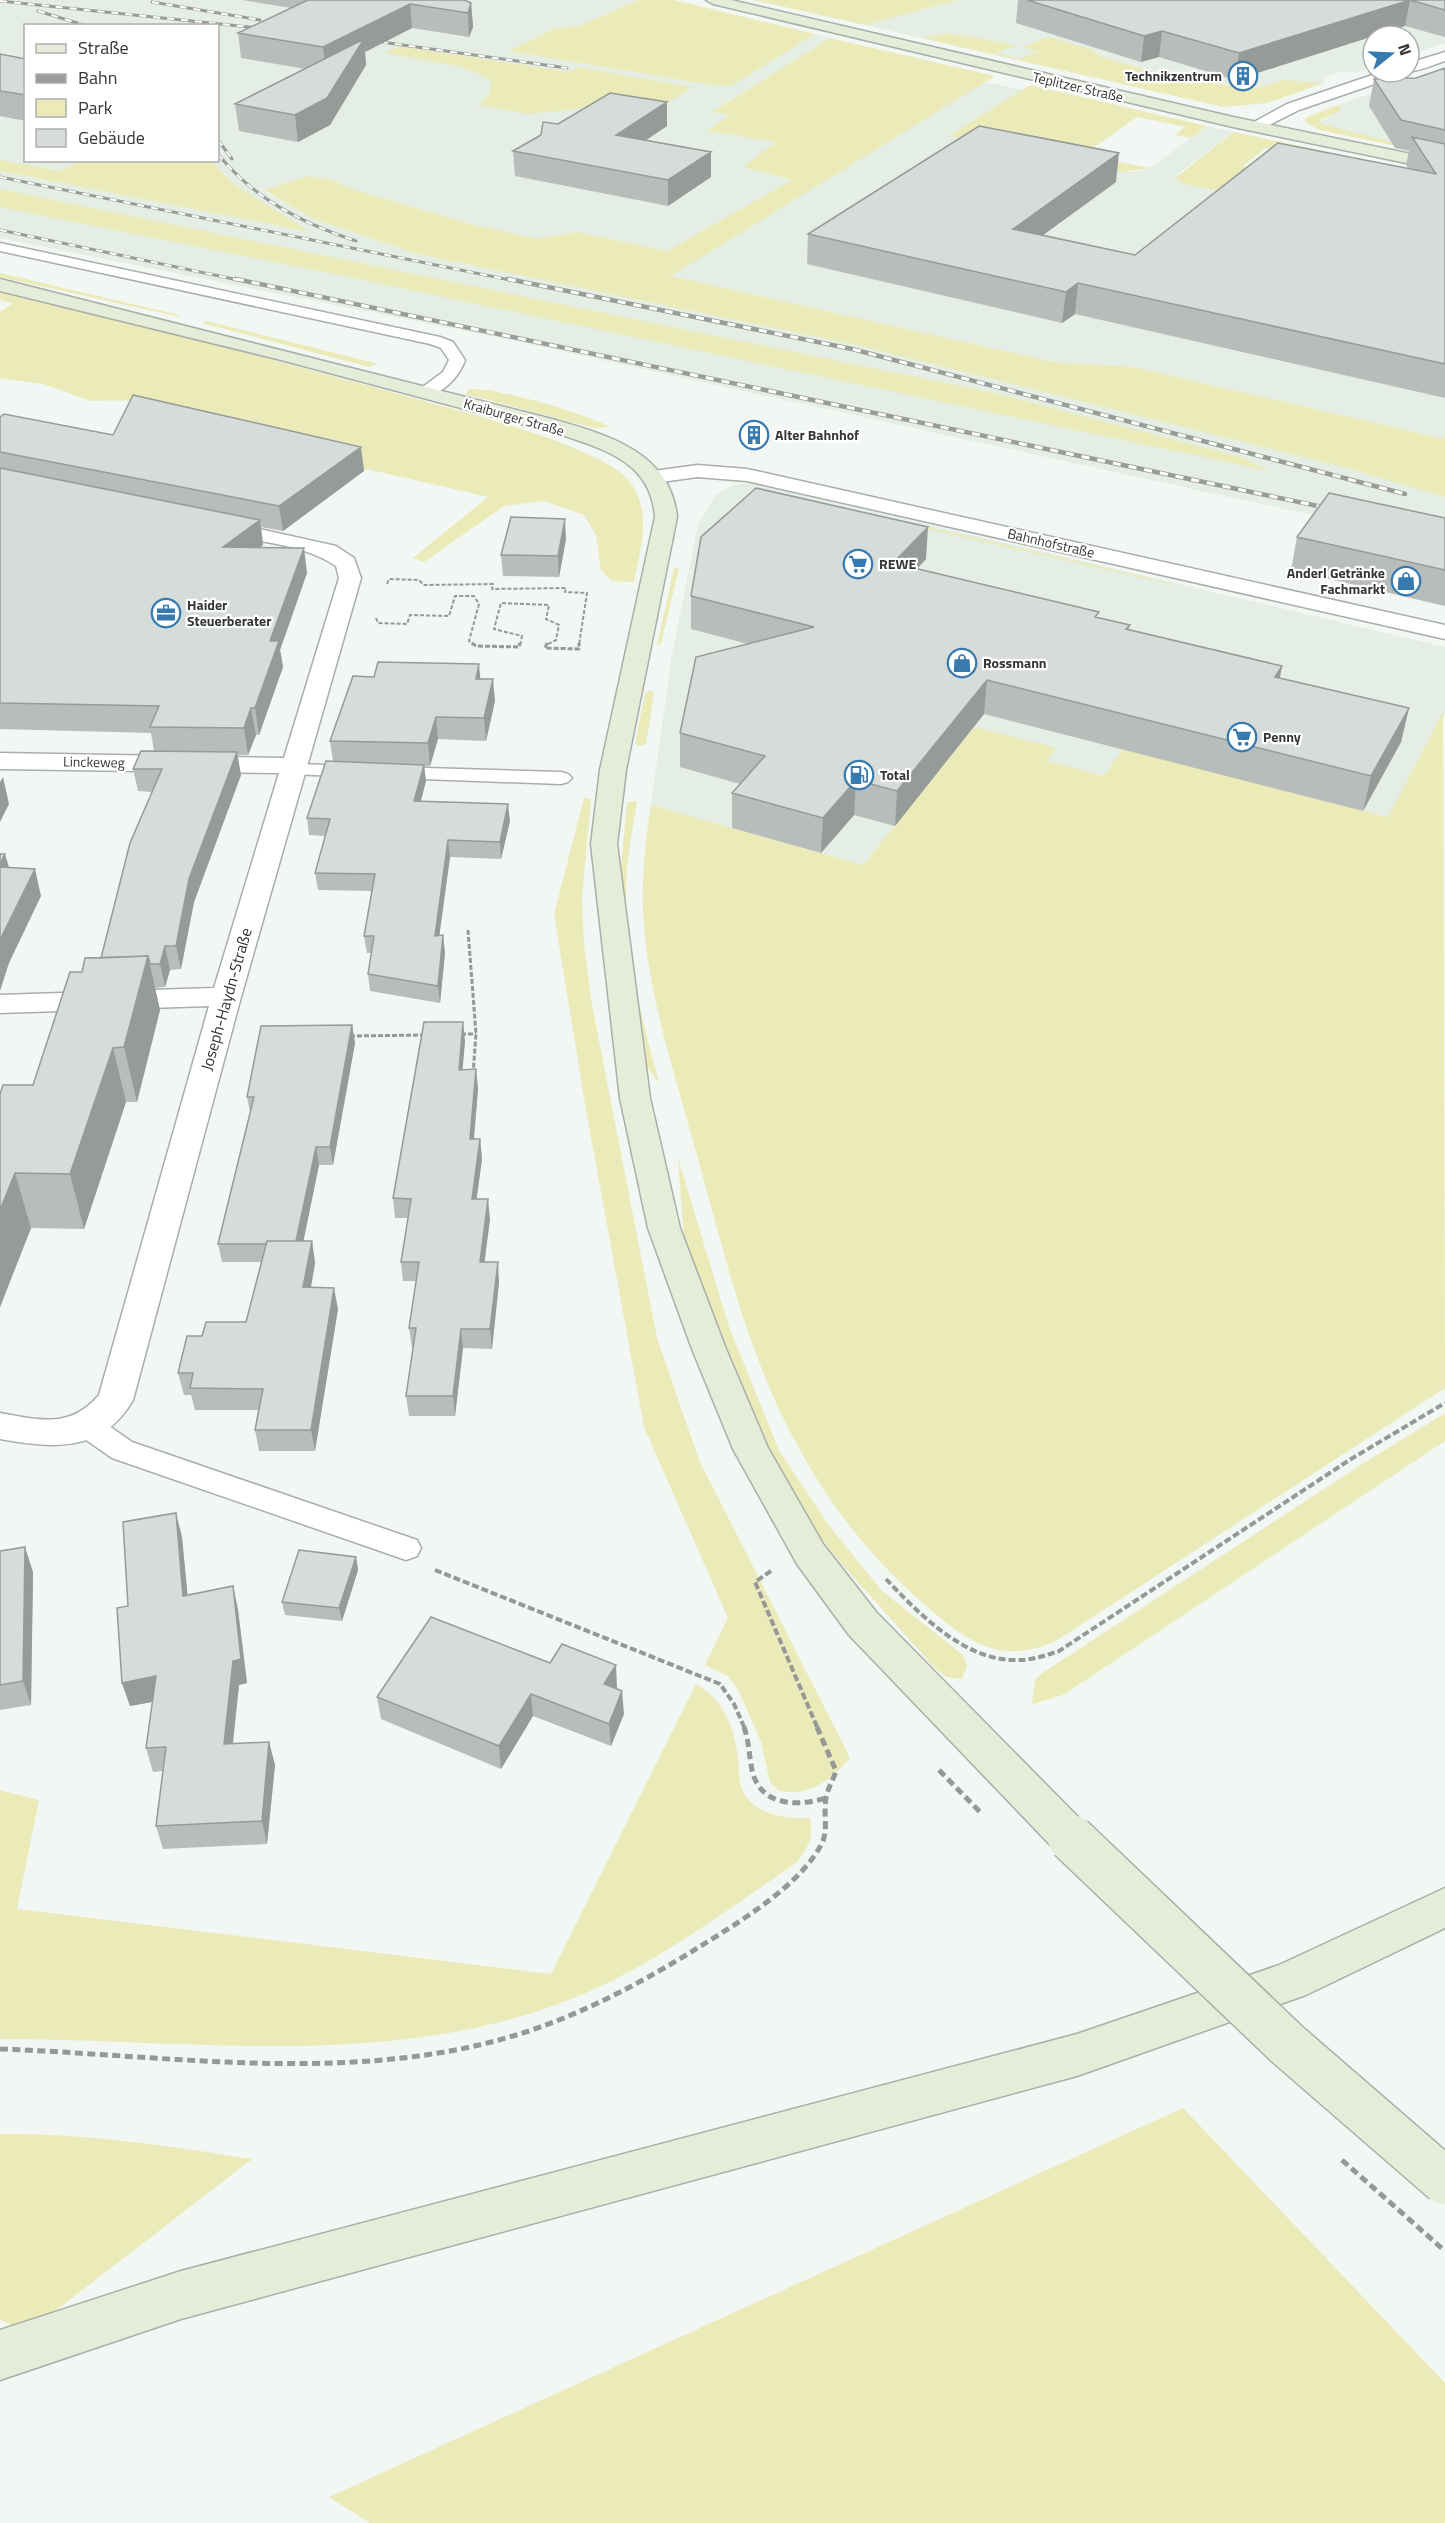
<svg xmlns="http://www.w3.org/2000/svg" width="1445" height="2523" font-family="'Titillium Web',sans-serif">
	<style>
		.built { fill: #e4eee4 }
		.green { fill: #ebeab9 }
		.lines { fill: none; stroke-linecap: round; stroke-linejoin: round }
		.lane-casing { stroke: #a9aeaa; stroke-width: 3 }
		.street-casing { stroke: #a9aeaa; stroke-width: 3 }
		.secondary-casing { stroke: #a9aeaa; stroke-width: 3 }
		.path-far3 { stroke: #959895; stroke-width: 2; stroke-dasharray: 4 2; stroke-linecap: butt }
		.path-far2 { stroke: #959895; stroke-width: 3; stroke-dasharray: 5 2; stroke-linecap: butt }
		.path-far1 { stroke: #959895; stroke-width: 4; stroke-dasharray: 7 3; stroke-linecap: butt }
		.path { stroke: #959895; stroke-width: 5; stroke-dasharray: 8 4.5; stroke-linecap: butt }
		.lane { fill: #fff; fill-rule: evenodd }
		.street { fill: #fff; fill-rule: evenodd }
		.secondary { fill: #e5edd9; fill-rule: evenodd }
		.rail-far1-casing { stroke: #999c99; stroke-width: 3 }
		.rail-casing { stroke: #999c99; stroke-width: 4.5 }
		.rail-far1 { stroke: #fff; stroke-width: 2; stroke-dasharray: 7; stroke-linecap: butt }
		.rail { stroke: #fff; stroke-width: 3; stroke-dasharray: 8; stroke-linecap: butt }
		.secondary-bridge-casing { stroke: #a9aeaa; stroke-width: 49; stroke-linecap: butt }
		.path-bridge { stroke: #959895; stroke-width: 5; stroke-dasharray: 8 4.5; stroke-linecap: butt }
		.secondary-bridge { stroke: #e5edd9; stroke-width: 46 }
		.wall { fill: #b8bdbb }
		.shaded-wall { fill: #969a98 }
		.building { fill: #d6dcd9; stroke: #969a98; stroke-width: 1.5 }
		.labels { text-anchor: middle; stroke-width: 4.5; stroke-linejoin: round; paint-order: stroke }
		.far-poi-label { font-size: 14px; font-weight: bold; fill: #343534; stroke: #fff; text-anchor: start }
		.far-street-label { font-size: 14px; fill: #343534; stroke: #fff }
		.street-label { font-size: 16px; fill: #343534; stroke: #fff }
	</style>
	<rect width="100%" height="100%" fill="#f2f7f3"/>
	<path class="built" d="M0 0H638L579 26 555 28 509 51 711 85H731L815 34 830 38 713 111 730 115 708 131 777 142 744 167 793 180 667 251 577 232 538 239 475 225 358 191 331 180 309 176 264 191 314 219 417 254 856 345 1343 467 1445 497V544L510 340 0 238V171L308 231 233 184 212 161 218 160V26H26L25 66 0 60Z
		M958 0H1445V43L1409 55V36H1373V67L1358 72H1340L1323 78 1324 83 1283 80 1261 88 1176 78 1102 57 1090 49 1023 47 1039 52 1018 60 994 53 950 33 921 38 865 25Z
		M1445 68V154L1365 137 1327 127 1320 122 1340 111 1338 105Z
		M0 74 25 79 26 160 81 161 59 171 0 160Z
		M984 82 1023 90 950 136 1123 172H1135L1150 168 1207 126 1234 132 1176 175 1445 192V439L1133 367 1053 362 670 276Z
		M744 483 762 485 1445 647V713L1388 817 1123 750 1104 776 1047 761 1056 749 974 727 863 865 651 805 672 654 698 524 715 496 729 487Z"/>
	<path class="green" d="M638 0H674L815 34 731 86 711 85 508 51 555 28 579 26Z
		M753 0H958L865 25Z
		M950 33 1016 45 995 53 1018 59 1038 52 1022 47 1049 37 1090 49 1102 57 1176 78 1219 84 1260 88 1283 80 1324 83 1267 103 1223 107 921 38Z
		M830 38 995 76 671 276 1053 362 1133 367 1445 439V497L1343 467 856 345 417 254 314 219 264 190 309 176 331 180 358 191 475 225 538 239 577 232 667 251 792 180 743 167 776 142 707 131 730 115 712 112Z
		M399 46 570 72 577 67 692 87 661 107 599 104 570 110 528 114 479 105 490 93 491 80 463 67 385 53Z
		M1030 85 1207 126 1191 138 1175 135 1185 127 1137 117 1083 155 1150 168 1123 172 949 136Z
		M1338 105 1341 111 1320 120 1322 124 1445 156 1319 130 1305 122V118Z
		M1234 132 1338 154 1340 162 1266 148 1243 166 1273 172 1243 196 1184 184 1175 178Z
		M0 160 59 171 81 161H212L233 184 311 232 0 171Z
		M0 189 995 393 1244 458 1270 471 344 276 0 207Z
		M0 273 179 315 180 317 0 277Z
		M0 292C129 321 256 355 384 390 453 410 527 426 592 456 606 462 623 472 632 485 652 515 640 550 634 582L612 581 601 570 596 535 584 515 544 501 504 506 424 562 413 558 488 497 367 469 364 471 140 400 91 401 43 384 0 378V312L13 303 0 300Z
		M207 321 375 363 377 364 369 367 202 323Z
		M470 389C496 387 586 414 610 427L594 428 465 394Z
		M793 496 1171 583 1174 585 790 498Z
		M674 568H679L661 644 657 645Z
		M651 690 654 693 646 744 639 746 635 744 645 693Z
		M1443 712 1445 1388 1059 1639C1002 1668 966 1641 923 1603 872 1559 831 1507 799 1448 747 1356 723 1248 695 1148 676 1079 653 1009 645 938 640 893 644 850 651 805L863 865 974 727 1056 748 1047 761 1104 776 1123 749 1388 817Z
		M584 798 591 799 582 897 584 945 592 1005 657 1338 699 1460 850 1758C830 1781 811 1796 779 1791L770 1782 761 1742 739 1691 728 1676 705 1665 728 1618 644 1427 586 1110 554 914Z
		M637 801C634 823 629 846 627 869 621 941 641 1014 659 1083L646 1065 633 1002 618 898 627 802Z
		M678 1158 729 1327 779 1450 827 1523 882 1591 963 1655 967 1666 962 1679 946 1677 933 1666 839 1561 791 1499 760 1447 684 1239Z
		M1445 1413V1441L1063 1695 1032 1704 1035 1680 1044 1672 1359 1466Z
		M696 1684C723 1699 734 1726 738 1757 739 1767 738 1780 742 1789 752 1815 786 1819 810 1818 814 1839 808 1847 796 1863 729 1909 662 1959 588 1992 404 2073 195 2039 0 2039V1790L39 1800 17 1909 551 1974Z
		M1183 2108 1445 2383V2523H370L329 2497Z
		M0 2134C85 2133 168 2146 252 2159L28 2332 0 2320Z"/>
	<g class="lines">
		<g class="lane-casing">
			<path id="lane" d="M0 243 440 337 453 342 465 360C460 376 439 400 420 395L418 392 420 389 443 372 449 360 441 348 430 344 0 251Z
				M294 764 561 772 568 774 572 778 568 782 561 784 287 774 284 770 287 766Z
				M89 1416 99 1419 132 1442 417 1540 421 1548 417 1556 406 1560 112 1458 79 1435 74 1427 79 1419Z"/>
		</g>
		<g class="street-casing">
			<path id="street" d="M1445 52V61C1433 65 1419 71 1407 72L1409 63Z
				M1381 72H1404L1401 75 1299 110 1259 130H1247L1245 127 1287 104Z
				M697 465 747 469 1445 625V639L747 481 697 477 655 483 647 482 644 477 647 472Z
				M219 520 336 546 354 558 361 578 241 997 133 1400C102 1454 52 1448 0 1439V1413C40 1420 70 1429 99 1395L209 1006 0 1013V995L214 988 279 773 0 769V753L284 758 339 578 336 566C300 542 252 542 211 532L208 527 211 522Z"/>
		</g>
		<g class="secondary-casing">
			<path id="secondary" d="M706 0H731L1233 117 1445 161V171L1233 127 713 4Z
				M0 279 556 420C608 435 671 453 677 517L626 770 617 844 650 1098 680 1228 726 1349 768 1448 823 1544 877 1613 1086 1825 1092 1838 1086 1851 1071 1856 1056 1851 849 1635 797 1564 733 1449 692 1349 648 1228 620 1098 591 844 600 770 655 517C651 464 609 451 565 436L281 360 0 291Z
				M1445 1888V1928L1306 1995 1077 2076 181 2319 0 2380V2330L181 2271 1077 2034 1279 1965Z"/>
		</g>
		<path class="path-far3" d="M387 584 389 579 419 580 424 585 493 584 492 589 566 588 565 592 587 593 579 645
			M376 618 378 623 407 624 410 615 449 616 455 596H474L479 604 469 641 474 645
			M520 645 522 636 494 629 501 603 549 605 546 619 559 625 556 640 546 645"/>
		<path class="path-far2" d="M472 643 476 646 519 647 520 643
			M547 643 545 648 579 649V643
			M468 930 476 1034 473 1074
			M461 1034H476
			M350 1036 426 1035"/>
		<path class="path-far1" d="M435 1570 720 1684 734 1704 745 1729
			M771 1571 755 1582 818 1729
			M886 1579C918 1613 963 1659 1013 1660 1029 1661 1044 1656 1059 1651L1351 1459 1445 1403"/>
		<path class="path" d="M744 1727C749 1742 749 1755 752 1770 760 1806 796 1807 826 1798
			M939 1770 982 1814
			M0 2049C168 2055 349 2085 513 2036 580 2016 645 1981 704 1944 741 1921 800 1885 821 1845 829 1831 823 1814 826 1798 828 1788 833 1780 836 1771L817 1727"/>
		<use href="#lane" class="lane"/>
		<use href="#street" class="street"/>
		<use href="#secondary" class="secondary"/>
		<g class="rail-far1-casing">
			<path id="rail-far1" d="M0 1 269 29
				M152 2 260 20
				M38 11 87 26
				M367 40 567 68
				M218 140 232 159
				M218 154C254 199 302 223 356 241
				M0 177 515 281
				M0 230 243 281"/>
		</g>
		<g class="rail-casing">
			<path id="rail" d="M236 279 1337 510
				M508 279 852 349 1405 494"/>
		</g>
		<use href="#rail-far1" class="rail-far1"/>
		<use href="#rail" class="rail"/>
		<g class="secondary-bridge-casing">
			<path id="secondary-bridge" d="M1071 1838 1287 2044 1445 2181"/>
		</g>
		<path class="path-bridge" d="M1342 2160 1445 2251"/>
		<use href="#secondary-bridge" class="secondary-bridge"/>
	</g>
	<path class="wall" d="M242 0H464L471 3 473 27 469 37 412 28 365 52 366 65 330 125 298 142 239 131 235 104 306 69 241 58 238 33 291 8Z
		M1018 0H1445V37L1405 26 1235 80 1159 57 1141 62 1016 23Z
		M0 54 26 59V121L0 116Z
		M1445 68V398L1075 314 1062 323 807 264 808 234 1116 182 1043 235 1135 255 1408 168 1406 165 1409 151 1395 148 1369 106 1374 79 1416 78Z
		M667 102V126L646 140 711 152V177L668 206 515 176 513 151 558 124Z
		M0 417 113 435 364 471 283 531 261 527 263 545 261 547 307 573 280 650 283 667 259 735H256L248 755H237L241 775 194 902 181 969 170 970 165 987 155 988 160 1010 137 1102H126L84 1229 31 1228 0 1307V1094L33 1085 82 972 101 958 152 792 138 791 133 769 154 751 151 733 0 729Z
		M1445 518V606L1291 570 1297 537Z
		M566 539 559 577 503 576 501 555Z
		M926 559 917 569 1098 618 1130 625 1129 630 1282 666 1280 678 1409 708 1401 742 1363 811 984 714 895 826 854 815 821 853 732 828V793L740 784 680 767V733L748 644 691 629V596Z
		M480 679 495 701 486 741 438 739 430 766H424L426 781 421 801 510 821 501 859 450 857 439 935H443L445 953 440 1003 370 991 368 974 371 953H367L364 936 372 891 318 890 315 873 325 836 309 835 307 818 333 761 330 741Z
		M352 1025 355 1043 333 1165H319L303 1241H312L315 1263 311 1288 338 1309 315 1451H259L255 1430 258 1410H195L191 1395H184L178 1373 202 1336 246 1322 261 1262H222L218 1244 250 1112 247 1097Z
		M465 1041 462 1070 476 1069 478 1089 474 1139H480L482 1159 476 1199 490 1219 484 1262 499 1282 492 1349 463 1348 455 1416H409L406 1396 413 1348H412L409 1328 416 1281H403L401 1262 408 1218H395L393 1198Z
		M182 1537 187 1595 233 1586 238 1610 247 1683 239 1685 233 1744 269 1742 275 1765 267 1844 163 1849 156 1826 163 1771 153 1772 146 1748 152 1702 130 1706 122 1683 128 1606Z
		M0 1551 33 1572 31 1705 0 1710Z
		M356 1557 358 1570 342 1621 285 1615 282 1602Z
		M550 1663 617 1688 616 1689 624 1714 611 1746 533 1716 501 1769 381 1719 377 1697Z"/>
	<path class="shaded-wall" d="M1410 0 1405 26 1235 80 1239 53Z
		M471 3 473 27 469 37 468 13Z
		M410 4 412 28 365 52 366 65 330 125 298 142 295 115 326 72 323 47Z
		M1162 31 1159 57 1141 62 1144 36Z
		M667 102V126L617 160 616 135Z
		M711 152V177L668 206V180Z
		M1119 153 1116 182 1010 259 1013 229Z
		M1078 283 1075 314 1062 323 1066 292Z
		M361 447 364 471 283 531 279 506Z
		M565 519 566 539 559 577 558 556Z
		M260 520 263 545 227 572 223 547Z
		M928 527 926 559 892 596 893 563Z
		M304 548 307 573 280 650 283 667 259 735 255 708 270 641Z
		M479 664 481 686 476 679Z
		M1282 666 1275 700V677Z
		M493 679 495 701 486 741 484 718Z
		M987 680 984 714 895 826 897 791Z
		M251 708 256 735 248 755 244 728Z
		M1409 708 1401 742 1363 811 1371 776Z
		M436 717 438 739 430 766 428 743Z
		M237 752 241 775 194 902 181 969 176 946 189 879Z
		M424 765 426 781 416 818 414 801Z
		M3 777 9 804 0 822V782Z
		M856 780 854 815 821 853 823 818Z
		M508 804 510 821 501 859 500 842Z
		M448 840 450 857 437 953 435 936Z
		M5 854 13 881 0 875V864Z
		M35 869 41 896 9 963 0 991V940Z
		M443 935 445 953 440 1003 438 986Z
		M165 946 170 970 165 987 160 964Z
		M148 956 160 1010 137 1102 124 1047Z
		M463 1022 465 1041 461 1089 459 1070Z
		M352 1025 355 1043 333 1165 330 1147Z
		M113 1048 126 1102 84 1229 70 1174Z
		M476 1069 478 1089 472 1159 470 1139Z
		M480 1139 482 1159 474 1219 472 1199Z
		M316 1147 319 1165 299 1263 296 1244Z
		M15 1173 31 1228 0 1307V1210Z
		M488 1199 490 1219 482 1282 480 1262Z
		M312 1241 315 1263 307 1309 303 1287Z
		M498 1262 499 1282 492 1349 490 1329Z
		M334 1288 338 1309 315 1451 311 1430Z
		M461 1329 463 1348 455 1416 453 1396Z
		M176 1513 182 1537 190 1620 183 1596Z
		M25 1547 33 1572 31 1705 23 1681Z
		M356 1557 358 1570 342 1621 339 1608Z
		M233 1586 238 1610 247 1683 239 1685 230 1768 224 1744Z
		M616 1665 617 1688 606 1707 604 1684Z
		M156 1676 163 1700 130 1706 122 1683Z
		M622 1691 624 1714 611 1746 609 1724Z
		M531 1694 533 1716 501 1769 499 1746Z
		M269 1742 275 1765 267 1844 262 1821Z"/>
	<path class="building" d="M308 0H464L471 3 468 13 410 4 323 47 238 33Z
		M1027 0H1445V10L1410 0 1239 53 1162 31 1144 36Z
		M364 39 327 98 295 115 235 104Z
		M0 54 26 59V95L0 91Z
		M1445 68V130L1401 120 1374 79 1416 78Z
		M610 93 667 102 616 135 711 152 668 180 513 151 541 135 543 122 558 124Z
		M979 126 1119 153 1013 229 1135 255 1278 143 1436 174 1412 137 1445 144V364L1078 283 1066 292 808 234Z
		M133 395 361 447 279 506 0 452V417L4 414 113 435Z
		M0 468 260 520 223 547 304 548 270 641H279L255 708H251L244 728 150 727 159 706 0 703Z
		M756 488 928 527 893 563 1099 612 1095 617 1130 625 1126 629 1282 666 1275 677 1409 708 1371 776 987 680 897 791 856 780 823 818 732 793 765 756 680 733 696 657 814 627 691 596 701 537Z
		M1329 493 1445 518V570L1297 537Z
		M511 517 565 519 558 556 501 555Z
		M378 662 479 664 476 679H493L484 718 436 717 428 743 330 741 353 676 374 677Z
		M141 751 237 752 189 879 176 946H165L160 964H150L148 956 101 958 130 843 162 769H133Z
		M326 761 424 765 414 801 508 804 500 842 448 840 435 936 443 935 438 986 368 974 374 936H364L375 874 315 873 330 819 307 818Z
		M0 854H5L0 864Z
		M0 867 35 869 0 940Z
		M148 956 124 1047 113 1048 70 1174 15 1173 0 1210V1094L3 1085H33L70 972H82L85 958Z
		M424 1022H463L459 1070 476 1069 470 1139H480L472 1199H488L480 1262H498L490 1329H461L453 1396H406L416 1328H409L419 1262H401L411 1199 393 1198Z
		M352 1025 330 1147H316L296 1241H267L266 1244H218L254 1097H247L261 1026Z
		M267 1241H312L303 1287 334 1288 311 1430H255L263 1389 190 1388 193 1373H178L187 1336H202L206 1322H246Z
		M176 1513 183 1596 233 1586 241 1659 233 1661 224 1744 269 1742 262 1821 156 1826 166 1747 146 1748 156 1676 122 1683 117 1608 128 1606 123 1522Z
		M25 1547 23 1681 0 1685V1551Z
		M299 1550 356 1557 339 1608 282 1602Z
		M431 1617 550 1663 562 1644 616 1665 604 1684 622 1691 609 1724 531 1694 499 1746 377 1697Z"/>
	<defs>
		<g id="building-ring" transform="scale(1.5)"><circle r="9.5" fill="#fff" stroke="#367ab0" stroke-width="1.5"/><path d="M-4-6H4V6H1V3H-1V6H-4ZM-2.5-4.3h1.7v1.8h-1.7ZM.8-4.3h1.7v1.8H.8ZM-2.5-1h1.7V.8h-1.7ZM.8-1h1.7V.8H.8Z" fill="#367ab0"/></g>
		<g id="supermarket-ring" transform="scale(1.5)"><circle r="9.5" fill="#fff" stroke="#367ab0" stroke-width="1.5"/><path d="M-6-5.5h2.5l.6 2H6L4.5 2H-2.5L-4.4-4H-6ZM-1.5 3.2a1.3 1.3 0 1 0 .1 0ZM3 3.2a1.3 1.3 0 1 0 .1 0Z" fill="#367ab0"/></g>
		<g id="shop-ring" transform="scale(1.5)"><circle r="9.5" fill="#fff" stroke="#367ab0" stroke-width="1.5"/><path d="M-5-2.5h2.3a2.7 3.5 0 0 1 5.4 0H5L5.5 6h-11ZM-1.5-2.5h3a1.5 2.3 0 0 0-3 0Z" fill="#367ab0"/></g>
		<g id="office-ring" transform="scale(1.5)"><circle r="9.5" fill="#fff" stroke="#367ab0" stroke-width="1.5"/><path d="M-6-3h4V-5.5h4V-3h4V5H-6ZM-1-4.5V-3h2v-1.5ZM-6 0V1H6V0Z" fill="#367ab0"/></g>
		<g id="fuel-ring" transform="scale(1.5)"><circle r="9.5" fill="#fff" stroke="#367ab0" stroke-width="1.5"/><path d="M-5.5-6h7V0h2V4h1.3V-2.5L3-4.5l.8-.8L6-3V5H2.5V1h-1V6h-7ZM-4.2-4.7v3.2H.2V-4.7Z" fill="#367ab0"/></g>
	</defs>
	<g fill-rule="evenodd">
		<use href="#building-ring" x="1243" y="76"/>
		<use href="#building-ring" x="754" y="435"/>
		<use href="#supermarket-ring" x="858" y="564"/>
		<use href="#shop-ring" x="1406" y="581"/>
		<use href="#office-ring" x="166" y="613"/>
		<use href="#shop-ring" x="962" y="663"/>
		<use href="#supermarket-ring" x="1242" y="737"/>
		<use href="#fuel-ring" x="859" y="775"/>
	</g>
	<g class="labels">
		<g class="far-poi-label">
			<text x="1222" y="81" text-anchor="end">Technikzentrum</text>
			<text x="775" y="440">Alter Bahnhof</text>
			<text x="879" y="569">REWE</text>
			<text x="1385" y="578" text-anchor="end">Anderl Getränke<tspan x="1385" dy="16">Fachmarkt</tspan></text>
			<text x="187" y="610">Haider<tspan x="187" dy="16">Steuerberater</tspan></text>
			<text x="983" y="668">Rossmann</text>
			<text x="1263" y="742">Penny</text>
			<text x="880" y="780">Total</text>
		</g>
		<g class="far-street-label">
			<text transform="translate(1078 87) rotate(13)" y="5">Teplitzer Straße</text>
			<text transform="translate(514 417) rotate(16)" y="5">Kraiburger Straße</text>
			<text transform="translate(1051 543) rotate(13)" y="5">Bahnhofstraße</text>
			<text transform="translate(94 762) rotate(1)" y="5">Linckeweg</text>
		</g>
		<g class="street-label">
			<text transform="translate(226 999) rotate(-74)" y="6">Joseph-Haydn-Straße</text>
		</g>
	</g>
	<rect x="24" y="24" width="195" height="138" fill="#ffffff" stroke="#aeaeae" stroke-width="1.5"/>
	<rect x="36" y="44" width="30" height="9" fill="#e5edd9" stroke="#aeaeae" stroke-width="1.5"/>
	<text x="78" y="54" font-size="18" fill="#343534">Straße</text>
	<rect x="36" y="74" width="30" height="9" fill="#999c99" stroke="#aeaeae" stroke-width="1.5"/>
	<text x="78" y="84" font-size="18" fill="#343534">Bahn</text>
	<rect x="36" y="99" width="30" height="18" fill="#ebeab9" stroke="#aeaeae" stroke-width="1.5"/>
	<text x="78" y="114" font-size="18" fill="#343534">Park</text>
	<rect x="36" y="129" width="30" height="18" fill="#d6dcd9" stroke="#aeaeae" stroke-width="1.5"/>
	<text x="78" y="144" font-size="18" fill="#343534">Gebäude</text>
	<g transform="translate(1391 54) rotate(72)"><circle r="28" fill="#ffffff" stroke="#aeaeae" stroke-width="1.5"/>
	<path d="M0-4.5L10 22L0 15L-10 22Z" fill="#367ab0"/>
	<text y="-9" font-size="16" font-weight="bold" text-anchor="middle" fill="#343534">N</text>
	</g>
</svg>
